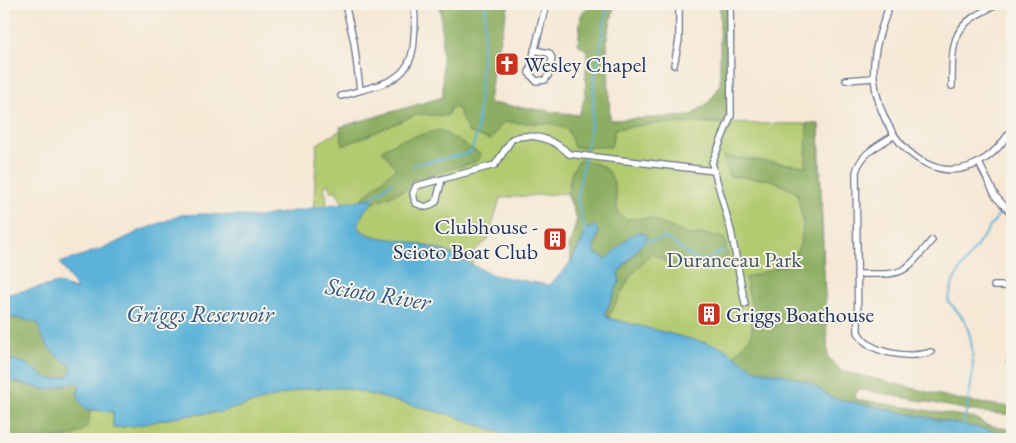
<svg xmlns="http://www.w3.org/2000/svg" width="1016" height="443" font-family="'EB Garamond',serif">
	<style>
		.green { fill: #b2ca6f; stroke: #667c66 }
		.forest { fill: #8dae62; stroke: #546e60 }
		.water { fill: #5cb2d8; stroke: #3c709b }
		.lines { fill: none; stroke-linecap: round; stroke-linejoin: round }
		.stream { stroke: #5cb2d8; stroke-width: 2 }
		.minor-casing { stroke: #687088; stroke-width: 8 }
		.minor { stroke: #fff; stroke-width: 5.5 }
		.labels { text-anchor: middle; stroke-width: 4; stroke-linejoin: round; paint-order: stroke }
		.poi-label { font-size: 22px; fill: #1b2f5e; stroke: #f7f3e8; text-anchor: start }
		.park-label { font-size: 22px; fill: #415662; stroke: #f7f3e8 }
		.water-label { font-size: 24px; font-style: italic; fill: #2e5683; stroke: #f7f3e8 }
	</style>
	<rect width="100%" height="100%" fill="#f7f3e8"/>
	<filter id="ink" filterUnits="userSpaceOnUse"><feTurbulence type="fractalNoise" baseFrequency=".02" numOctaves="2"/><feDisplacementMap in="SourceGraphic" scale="10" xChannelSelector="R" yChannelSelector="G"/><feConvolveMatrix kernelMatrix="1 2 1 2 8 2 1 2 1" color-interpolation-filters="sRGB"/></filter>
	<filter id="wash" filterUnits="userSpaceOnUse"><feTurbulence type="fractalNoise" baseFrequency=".0096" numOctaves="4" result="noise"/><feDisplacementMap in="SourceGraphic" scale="20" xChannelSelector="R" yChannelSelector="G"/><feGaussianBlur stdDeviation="1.12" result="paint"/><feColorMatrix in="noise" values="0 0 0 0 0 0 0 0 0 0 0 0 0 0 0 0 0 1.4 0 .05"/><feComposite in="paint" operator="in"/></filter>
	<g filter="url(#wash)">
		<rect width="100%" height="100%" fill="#f6e8d5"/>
		<path class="green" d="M447 100 615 129 658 123 819 124 826 332 733 357 721 347 608 318 594 226 571 261 569 247 577 220 567 193 500 198 488 240 475 250 472 266C463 261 454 255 444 251 419 241 374 243 357 226L364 211 372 203H343L336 191H330L329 183 324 187 327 200 324 212 313 218 317 144 341 130Z
			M4 379 91 410 113 412V428L140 425 180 416 221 412 307 388H345L454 416 517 439H4Z"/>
		<path class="forest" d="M439 4H509L495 58 489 103 579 115 585 97 587 51 578 44 581 15 591 4H615L607 37 610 120 690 116 709 102 720 86V4H728L730 123H658L615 129 611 147H574L568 130 553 124 503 122 491 140 468 132 458 109 451 107 447 116 418 114 343 146 340 127 443 97 441 15Z
			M807 123 819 124V173L828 357 842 371 965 401 1012 407V415L979 412 859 389 855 395V399L975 418 986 425 1012 430V435L832 398 810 383 785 375 755 370 733 357 751 336 753 312 745 278 791 263C807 235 804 223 797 193L772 180 729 176 723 156 806 166Z
			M440 130 482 155 475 162 413 180 405 190 373 203 371 198 360 200 396 168 382 150 400 140Z
			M579 160C616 164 614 180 618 213L626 219 650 218 688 235 702 234 724 238 728 255 726 259C694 269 681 272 651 253L630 277 608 318 605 314 620 281 618 273 640 249 620 246 607 259 595 253 594 246 598 240 587 229 571 261 569 247 577 220 568 193 571 174Z
			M9 317 39 323C42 343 63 351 72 369L69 375C46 386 42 372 26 364 19 361 11 360 4 356V321Z
			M4 379 58 388 71 383H78L80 386 77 393 86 409 90 410C90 415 89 422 87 426 77 443 23 439 4 439Z"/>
		<path class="water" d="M372 198 373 203 364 211 357 226 364 233 374 237 406 241 444 251 493 275 548 285C568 271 578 251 587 229L594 226 599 231 594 246 595 253 607 259 631 235 640 232 648 236 618 273 620 281 605 313 608 318 722 347 755 370 785 375 810 383 832 398 1012 435V439H517L454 416 345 388H307L221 412 180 416 140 425 113 428V412L86 409C79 401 75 397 80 386L78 383H71L48 390 4 379V356C11 360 19 361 26 364 42 372 47 386 69 375L72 369 68 363C52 356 41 340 38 323 27 322 14 313 4 321V295L59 283 77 290 60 263 109 246 142 230 181 215 206 214 258 217Z"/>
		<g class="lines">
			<path class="stream" d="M412 165 471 153 477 133 486 4
				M372 198 392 182
				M1010 198 1012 195
				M586 232 577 199 593 113 594 83 608 4
				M644 242 667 238 694 259 706 260 724 250
				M963 426C970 393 980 354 965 322 962 315 954 308 948 301L954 279 999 214"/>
		</g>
	</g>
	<g filter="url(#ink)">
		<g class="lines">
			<g class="minor-casing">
				<path id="minor" d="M345 4 354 42 360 90
					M730 4 731 116 712 163 731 231 745 304
					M890 4C881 28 872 52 874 78 882 158 961 210 1012 129
					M534 50 549 53 552 58 549 74 545 80 536 81 529 73 546 4
					M674 65 679 40V4
					M846 80 874 78
					M952 86C952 37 952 24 999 4
					M341 96C377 84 413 85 414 38 415 27 416 15 413 4
					M893 136C878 146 861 153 856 172L858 332C868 354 910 359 931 352
					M979 163 996 197 1012 214
					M442 179 436 202 426 207 415 203 413 193 416 186 495 165 512 139C530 131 556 140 569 154L714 171
					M857 274C905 274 901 277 932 240
					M994 286H1012
					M1010 362H1012"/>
			</g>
			<use href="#minor" class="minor"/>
		</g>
	</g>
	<defs>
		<g id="church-square" transform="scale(1.25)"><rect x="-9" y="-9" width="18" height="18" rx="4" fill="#c8321e" stroke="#f7f3e8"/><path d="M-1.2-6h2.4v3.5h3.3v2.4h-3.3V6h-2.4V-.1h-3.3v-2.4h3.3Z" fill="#fff"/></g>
		<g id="building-square" transform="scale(1.25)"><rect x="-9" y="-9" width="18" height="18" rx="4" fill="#c8321e" stroke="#f7f3e8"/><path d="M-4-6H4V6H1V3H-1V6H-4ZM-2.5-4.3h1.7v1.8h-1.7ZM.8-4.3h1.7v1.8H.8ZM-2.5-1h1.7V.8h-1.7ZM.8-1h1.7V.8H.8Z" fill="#fff"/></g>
	</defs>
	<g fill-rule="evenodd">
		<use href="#church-square" x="507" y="64"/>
		<use href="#building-square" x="555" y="239"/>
		<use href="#building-square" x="709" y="314"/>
	</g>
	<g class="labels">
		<g class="poi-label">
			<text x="524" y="72">Wesley Chapel</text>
			<text x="538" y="234" text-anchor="end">Clubhouse -<tspan x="538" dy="25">Scioto Boat Club</tspan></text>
			<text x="726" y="322">Griggs Boathouse</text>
		</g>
		<g class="park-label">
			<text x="734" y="267">Duranceau Park</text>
		</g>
		<g class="water-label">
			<text transform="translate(378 294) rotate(9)" y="8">Scioto River</text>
			<text x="200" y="322">Griggs Reservoir</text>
		</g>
	</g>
	<rect width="1016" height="443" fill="none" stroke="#f7f3e8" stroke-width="20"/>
</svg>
